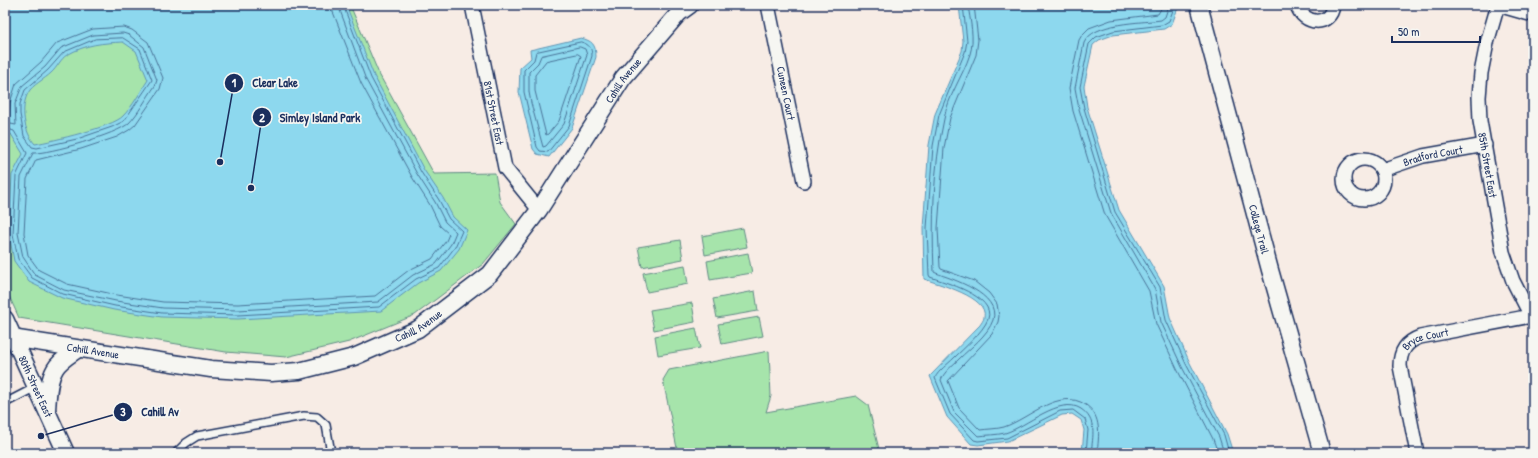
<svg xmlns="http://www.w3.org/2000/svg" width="1538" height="458" font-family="'Patrick Hand',sans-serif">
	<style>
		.green { fill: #a6e4ab; stroke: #608a84 }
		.water { fill: #8dd8ee; stroke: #5f94b4; fill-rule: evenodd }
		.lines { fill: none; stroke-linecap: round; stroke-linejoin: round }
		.shore { stroke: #497398; stroke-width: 1 }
		.service-casing { stroke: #1b2f5e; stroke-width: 10 }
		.minor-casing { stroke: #1b2f5e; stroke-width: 16 }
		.tertiary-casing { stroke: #1b2f5e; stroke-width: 19 }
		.service { stroke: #f6f6f2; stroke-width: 7 }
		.minor { stroke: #f6f6f2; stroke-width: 13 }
		.tertiary { stroke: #f6f6f2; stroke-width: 16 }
		.labels { text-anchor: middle; stroke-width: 3.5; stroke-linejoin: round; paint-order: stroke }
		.street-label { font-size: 11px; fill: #1b2f5e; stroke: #f6f6f2 }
		.leader { fill: none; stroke: #1b2f5e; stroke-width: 1.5 }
		.callout-dot { fill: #1b2f5e; stroke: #f6f6f2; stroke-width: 1.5 }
		.mark-label { font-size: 12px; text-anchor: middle; font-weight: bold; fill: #fff }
		.callout-label { font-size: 12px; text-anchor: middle; font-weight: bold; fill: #1b2f5e; stroke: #f6f6f2; stroke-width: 3.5; stroke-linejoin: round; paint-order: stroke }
	</style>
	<rect width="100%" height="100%" fill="#f7ece5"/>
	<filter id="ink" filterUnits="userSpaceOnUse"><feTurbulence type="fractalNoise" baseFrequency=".025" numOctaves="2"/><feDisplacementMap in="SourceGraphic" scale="8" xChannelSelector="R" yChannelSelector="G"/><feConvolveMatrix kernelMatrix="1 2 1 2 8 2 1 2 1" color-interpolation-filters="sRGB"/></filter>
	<g filter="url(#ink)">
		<path class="green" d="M5 5H350L379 74 434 174 495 173 500 202 516 224 483 264 415 315 349 342 286 357 226 352 19 318 5 287Z
			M743 228 747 247 705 255 702 236Z
			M680 240 683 259 642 267 638 247Z
			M748 253 752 273 710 280 707 261Z
			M685 265 688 284 647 292 643 273Z
			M755 291 758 311 717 318 713 299Z
			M692 303 695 322 654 330 650 310Z
			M759 317 763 336 722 344 718 324Z
			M696 328 700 348 658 355 655 336Z
			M769 351 771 396 766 412 856 396 868 405 880 453H678L663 380 669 370Z"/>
		<path class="water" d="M5 5H346L374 76 424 170 443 198 453 217 467 230 459 249 441 271 418 283 381 311 238 319 162 317 114 310 62 298 29 282 14 261 9 234 12 175 23 154 11 134 5 132ZM123 42 136 51 148 80C140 92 133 106 123 116 113 127 52 141 35 144 24 132 20 108 28 93 32 85 45 79 51 73 57 68 61 58 67 55 86 44 103 43 123 42Z
			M959 5H1179L1172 24 1164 29 1113 35 1099 40 1093 45 1084 86 1087 107 1119 210 1164 286 1170 318 1190 363 1227 434 1233 453H1082L1084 430 1081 420 1072 414 1062 415 1008 441 978 445 971 444 947 417 930 376 980 325C981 323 984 320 984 317 989 297 938 284 924 279L923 228 929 145 935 114 962 51 963 41Z
			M581 38C592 41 596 44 596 57L572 128 549 157 537 154 533 149 519 92 520 68 531 58 530 50Z"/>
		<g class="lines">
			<path class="shore" d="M963 5 967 41 965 52 939 115 933 146 927 228 929 275 930 277C944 282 996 296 988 319 983 332 964 348 954 358 948 364 938 371 935 378L950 414 974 440 978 441 1007 438 1060 411 1073 410 1085 419 1088 430 1086 453
				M968 5C970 20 975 39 970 54 963 76 948 96 944 119 933 169 932 221 934 272L936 273C952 279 1001 294 993 320 988 335 970 348 959 359 953 365 944 372 941 380L954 412 978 436C986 435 997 435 1005 433 1026 427 1060 395 1081 409 1097 420 1093 436 1091 453
				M974 5 978 40 976 55 950 118 944 148 938 228 940 267 941 269 974 281 989 293 997 304 999 316 998 322 992 334 948 381 959 408 980 430C987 429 997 429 1004 427 1030 418 1059 387 1086 405 1102 416 1099 436 1097 453
				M1163 5 1158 14 1111 20 1089 28 1082 35 1079 40 1069 88 1073 111 1105 215 1149 291 1156 324 1177 369 1213 439 1218 453
				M1169 5 1165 17 1161 20C1141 23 1093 22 1084 43L1075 88 1079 109 1111 213 1155 289 1161 322 1182 367 1219 437 1224 453
				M1175 5 1169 21 1162 25 1113 31 1096 37 1089 44 1080 87 1084 108 1115 212 1160 287 1166 320 1186 364 1224 435 1229 453
				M123 38 140 49 152 80 124 121 112 127 77 139 37 148 32 147 24 136 20 114V104L25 90 48 70 64 52 95 39Z
				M581 42C589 44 592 48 592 56L569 126 548 152 540 151 537 147 524 92V70L534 60 536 52Z
				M580 47 585 49 587 55 564 124 546 146 543 147 531 103 529 92V72L538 63 541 56Z
				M578 54 581 56 559 121 548 134 546 135 535 91V75L546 61Z
				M5 117 9 116 10 103 16 84 41 62 57 43 93 29 124 27 132 30 148 42 163 78 160 89 135 125 129 130 117 137 81 149 36 160 27 179 24 233 28 255 39 270 67 284 117 295 163 302 238 304 375 296 409 270 432 259 446 241 449 234 440 226 430 205 412 177 361 83 333 12 332 5
				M5 123 16 125 15 104 22 86 45 67 61 48 93 35 123 33 129 35 144 47 157 80 155 86C147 97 138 114 129 123 118 134 48 154 33 153L21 177 18 233 23 257 35 275 64 290 116 301 163 308 238 310 378 302 413 275 436 264 451 244 456 232 445 222 435 202 417 174 366 80 338 5
				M5 128 14 131 27 153 16 176 13 234 18 259 32 278 63 294 115 306 162 313 238 315 379 307 416 279 439 268 455 247 462 231 449 219 439 200 421 172 371 78 343 5"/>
			<g class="service-casing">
				<path id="service" d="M5 403 36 387
					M176 453 186 443 197 436 304 416 317 417 326 425 331 453"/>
			</g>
			<g class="minor-casing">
				<g id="minor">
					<path id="s1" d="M472 5 505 168 539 210"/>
					<path id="s2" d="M768 5 804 181"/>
					<path d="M1297 5C1303 26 1331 27 1333 5"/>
					<path id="s3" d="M1498 5 1487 43 1481 73 1479 97 1480 121 1503 252 1513 281 1533 320"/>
					<path d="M1498 5 1533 15"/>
					<circle cx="1364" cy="179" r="20"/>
					<path id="s4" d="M1382 170 1423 156 1485 145"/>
					<path id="s5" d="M1417 453 1400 366C1400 351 1406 342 1420 337L1531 316"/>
				</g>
			</g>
			<g class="tertiary-casing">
				<g id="tertiary">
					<path id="s6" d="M1199 5 1270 270 1322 453"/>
					<path id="s7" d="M5 319 66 453"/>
					<path id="s8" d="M5 337 211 369 271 373 299 371 354 357 418 329 490 274 539 210 623 78 679 13 690 5"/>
					<path d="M47 410C48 397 48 381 55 369 59 361 71 354 78 349"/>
				</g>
			</g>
			<use href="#service" class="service"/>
			<use href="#minor" class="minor"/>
			<use href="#tertiary" class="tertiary"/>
		</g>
	</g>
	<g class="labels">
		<g class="street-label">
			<text dy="4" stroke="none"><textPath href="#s8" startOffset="749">Cahill Avenue</textPath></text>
			<text dy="4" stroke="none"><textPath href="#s2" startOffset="90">Cuneen Court</textPath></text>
			<text dy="4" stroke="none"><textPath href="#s1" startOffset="110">81st Street East</textPath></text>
			<text dy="4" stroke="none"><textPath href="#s4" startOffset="53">Bradford Court</textPath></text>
			<text dy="4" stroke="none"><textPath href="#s3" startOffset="163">85th Street East</textPath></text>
			<text dy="4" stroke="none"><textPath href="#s6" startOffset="232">College Trail</textPath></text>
			<text dy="4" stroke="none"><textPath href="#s8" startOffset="425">Cahill Avenue</textPath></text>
			<text dy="4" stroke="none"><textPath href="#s5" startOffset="131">Bryce Court</textPath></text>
			<text dy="4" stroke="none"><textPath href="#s8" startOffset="89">Cahill Avenue</textPath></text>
			<text dy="4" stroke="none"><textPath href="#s7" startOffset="74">80th Street East</textPath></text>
		</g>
	</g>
	<path class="leader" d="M220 162L234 83M251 188L262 117M41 436L123 412"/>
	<g class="callout-dot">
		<circle cx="220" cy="162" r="4"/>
		<circle cx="251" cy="188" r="4"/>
		<circle cx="41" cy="436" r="4"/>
		<circle cx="234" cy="83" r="10"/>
		<circle cx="262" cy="117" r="10"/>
		<circle cx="123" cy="412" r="10"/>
	</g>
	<g class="mark-label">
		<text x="234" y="87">1</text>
		<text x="262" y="122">2</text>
		<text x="123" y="416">3</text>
	</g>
	<g class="callout-label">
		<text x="275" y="87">Clear Lake</text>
		<text x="320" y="122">Simley Island Park</text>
		<text x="160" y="416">Cahill Av</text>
	</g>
	<rect width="1538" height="458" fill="none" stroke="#f6f6f2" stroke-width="20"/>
	<rect x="10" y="10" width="1518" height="438" fill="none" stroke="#1b2f5e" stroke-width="1.5" filter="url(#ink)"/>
	<path d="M1392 36v6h88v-6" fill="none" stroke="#1b2f5e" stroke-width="2"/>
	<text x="1398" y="36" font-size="12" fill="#1b2f5e" stroke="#f6f6f2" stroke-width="3" paint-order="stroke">50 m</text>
</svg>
